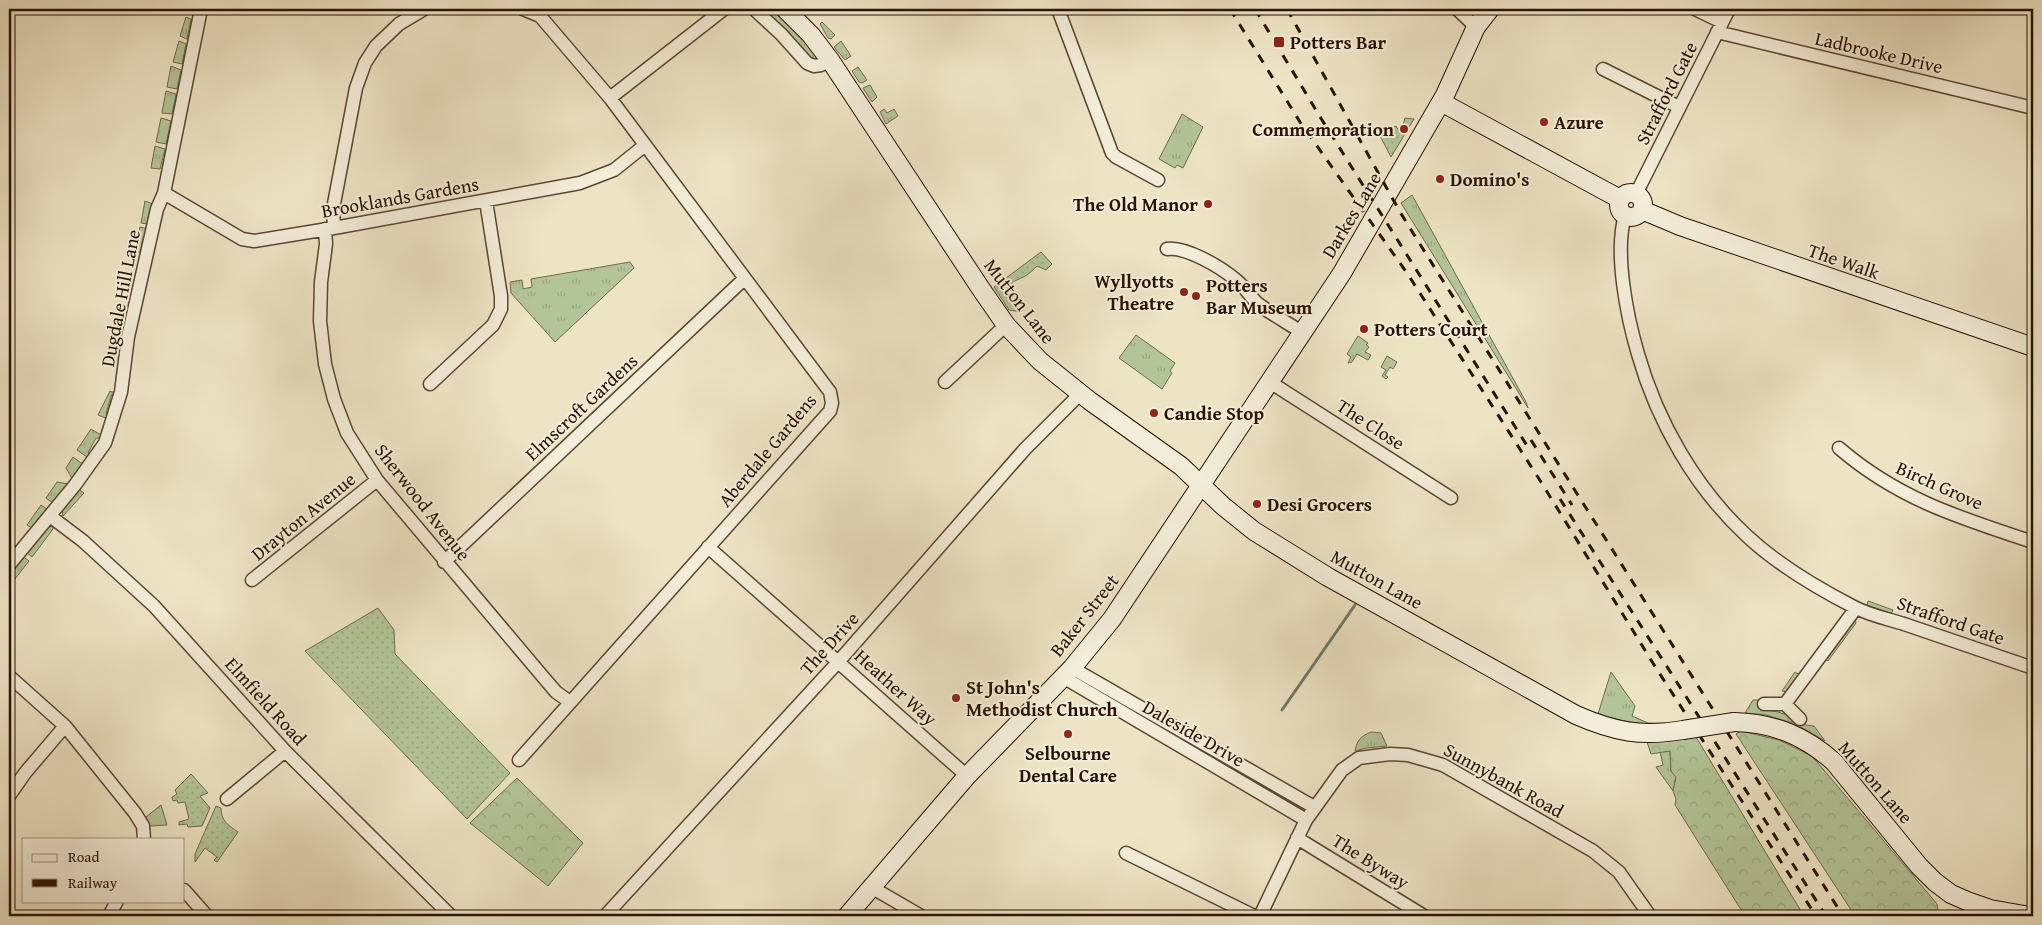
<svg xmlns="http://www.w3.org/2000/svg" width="2042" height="925" font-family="'Gentium Book Plus',serif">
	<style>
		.grass { fill: url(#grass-tufts); stroke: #6f6b4c }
		.forest { fill: url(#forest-crowns); stroke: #6f6b4c }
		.garden { fill: url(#garden-dots); stroke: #6f6b4c }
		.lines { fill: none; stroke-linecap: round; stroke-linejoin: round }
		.stream { stroke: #6d796e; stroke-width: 3 }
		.street-casing { stroke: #5c4632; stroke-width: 15 }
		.secondary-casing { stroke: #2b1101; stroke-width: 20 }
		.street { stroke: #f3edd9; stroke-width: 12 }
		.secondary { stroke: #f3edd9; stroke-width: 18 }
		.rail { stroke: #2b1101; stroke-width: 3; stroke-dasharray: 9 9; stroke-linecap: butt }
		.secondary-bridge-casing { stroke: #2b1101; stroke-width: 20; stroke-linecap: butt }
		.secondary-bridge { stroke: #f3edd9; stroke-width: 18 }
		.poi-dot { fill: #8f2418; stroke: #f3edd9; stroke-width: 2 }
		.labels { text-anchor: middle; stroke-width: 4; stroke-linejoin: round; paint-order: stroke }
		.poi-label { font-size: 19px; font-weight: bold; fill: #2b1101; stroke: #f3edd9; text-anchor: start }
		.street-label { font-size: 19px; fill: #2b1101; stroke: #f3edd9 }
	</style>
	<defs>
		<pattern id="grass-tufts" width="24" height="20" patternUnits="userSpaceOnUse" patternTransform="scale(1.25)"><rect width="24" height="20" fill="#b3c598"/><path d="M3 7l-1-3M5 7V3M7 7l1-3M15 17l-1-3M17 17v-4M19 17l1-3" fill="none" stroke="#9aa881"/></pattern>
		<pattern id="forest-crowns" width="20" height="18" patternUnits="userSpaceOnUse" patternTransform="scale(1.25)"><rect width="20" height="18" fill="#b3c598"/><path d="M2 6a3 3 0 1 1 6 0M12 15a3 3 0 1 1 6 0" fill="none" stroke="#9aa881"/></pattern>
		<pattern id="garden-dots" width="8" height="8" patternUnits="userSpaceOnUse" patternTransform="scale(1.25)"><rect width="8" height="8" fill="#b3c598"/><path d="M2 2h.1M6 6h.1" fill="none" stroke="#9aa881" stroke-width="1.8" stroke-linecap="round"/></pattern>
	</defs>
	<rect width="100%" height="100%" fill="#ede4c4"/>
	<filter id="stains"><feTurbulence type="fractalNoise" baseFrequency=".004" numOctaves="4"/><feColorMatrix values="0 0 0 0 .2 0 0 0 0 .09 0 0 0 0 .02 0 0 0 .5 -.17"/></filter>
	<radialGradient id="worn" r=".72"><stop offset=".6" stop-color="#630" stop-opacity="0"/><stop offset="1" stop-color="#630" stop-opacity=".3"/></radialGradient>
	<path class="grass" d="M762 9H772L807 44 818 59 817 60H812L790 35Z
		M186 17 191 19 187 39 180 36Z
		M822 22 835 35 831 39 828 38 820 24Z
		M179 41 186 44 182 64 173 62Z
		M841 41 851 56 845 60 834 47Z
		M171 66 181 70 177 89 167 87Z
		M858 67 867 80 862 83 859 82 852 71Z
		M870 85 877 97 872 102 863 88Z
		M166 91 176 94 172 114 162 113Z
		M884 109 887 113 894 109 898 116 886 124 880 112Z
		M1182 114 1203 127 1183 168 1177 165 1175 168 1159 159Z
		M161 118 171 121 166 144 156 142Z
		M155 146 165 149 160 169 151 168Z
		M1412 195 1526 402 1528 408 1401 203Z
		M145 201 153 204 149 224 141 223Z
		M140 227 148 229 142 253 135 251Z
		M630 262 634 268 555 342 511 293 510 282 522 280 523 289 532 287 531 279Z
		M1136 335 1175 363 1170 371 1172 373 1162 389 1119 358Z
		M1358 336 1368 343 1366 345 1369 347 1365 352 1371 355 1368 360 1357 354 1352 362 1348 363 1351 357 1347 354Z
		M1387 356 1397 362 1393 369 1390 367 1385 375 1388 377 1386 379 1382 376 1386 370 1381 367Z
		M110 391 115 393 111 396 106 414 109 416 108 419 98 415Z
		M91 429 101 435V438H96L88 453 90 456 87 457 77 450Z
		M73 457 84 465 73 480 66 468Z
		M57 482 69 484 53 503 46 498Z
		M78 489 84 493 63 516 62 507Z
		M41 505 47 509 32 528 27 525Z
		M53 525V529L32 557 25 551 47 526Z
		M21 555 29 561 15 579 9 575V573Z
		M1868 601 1893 610 1891 614 1867 605Z
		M1855 618 1856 623 1828 661 1825 659Z
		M1611 672 1635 706 1632 716 1648 723H1666C1641 726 1621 721 1598 714Z
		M1795 672 1800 675 1787 692 1782 691Z
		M1753 700H1760V710C1774 710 1787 713 1797 722L1796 724 1766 715 1745 713Z
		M1799 724 1814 726 1825 741 1799 726Z
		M1371 732 1381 733 1387 746 1366 748 1355 751C1357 740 1361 736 1371 732Z
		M1183 736 1302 807 1301 809 1300 810 1182 742Z
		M1670 750 1671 771 1676 776 1673 791 1656 767 1663 765 1660 751Z
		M161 805 167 825 150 826 146 817Z"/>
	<path class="forest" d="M1741 731 1779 740 1812 756 1937 904 1939 916H1855L1736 734Z
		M1696 737 1804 916H1745L1675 805 1676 799 1673 791 1676 777 1671 771 1670 751 1651 754 1647 742 1669 741Z
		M517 778 583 843 548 886 470 823Z"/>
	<path class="garden" d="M1405 118 1414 119 1391 157 1380 136 1396 126 1399 131 1402 129Z
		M1041 252 1052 264 1046 270 1037 266C1034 269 1031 272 1027 275 1018 281 1009 279 1009 294L1023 310 1021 312 1009 310 994 287Z
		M378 608 394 630 395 654 510 773 467 819 305 651Z
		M191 774 208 793 200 796 210 808 202 826 188 827 187 824 179 825V822L189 819 185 802 178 803 177 800 173 801 172 797 177 794 175 790Z
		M216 806 221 808C221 821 228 825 238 832L217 862 214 860 217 857 205 848 195 862V854Z"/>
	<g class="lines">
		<path class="stream" d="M1282 710 1355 605"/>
		<g class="street-casing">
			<path id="street" d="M754 9 781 34 807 63 814 66 821 65 830 60
				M1058 9 1112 153 1116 157 1158 180
				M1457 9 1476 27
				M1695 9 1722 22
				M1717 32 2033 108
				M1603 69 1679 107
				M610 98 724 9
				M164 193 242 239 254 241 334 228 580 183 614 170 644 146
				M1636 194 1729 9
				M1625 216C1614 252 1627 317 1638 354 1657 421 1695 488 1747 536 1778 565 1817 588 1854 607 1869 615 1888 619 1904 624 1947 639 1990 653 2033 668
				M334 228 333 209 356 88 365 63 376 46 399 24 424 9
				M325 229 326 244 321 282 320 321 325 364 334 399 347 433 377 480 544 678 556 692 570 702
				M1167 249C1186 246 1222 268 1236 280 1244 286 1250 296 1257 303 1271 314 1288 323 1303 333
				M945 382 1006 325
				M1270 382 1451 498
				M430 384 493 325 501 309V296L486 201
				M1839 448C1898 499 1960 518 2033 542
				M50 516 83 541 154 606 285 751 451 916
				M708 547 967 776
				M444 562 744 279
				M9 565 75 485 105 443 121 392 128 337 157 209 164 193 201 9
				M252 580 377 480
				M1072 668 1314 807
				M9 676 65 726 135 813 143 826 144 839
				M1063 677 1306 820
				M1764 704H1785L1856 608
				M1785 704 1800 719
				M519 760 830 411 832 403 830 392 610 98 540 16 523 9
				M9 796 25 773 65 726
				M227 799 285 751
				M1297 838 1424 916
				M1126 853 1254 916
				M871 887 921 916
				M184 890 207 916
				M109 916 117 901
				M605 916 839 661 1025 449 1081 393
				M1260 916 1306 820 1342 770 1359 758 1390 754 1408 755 1443 765 1593 851 1619 872 1650 916"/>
		</g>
		<g class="secondary-casing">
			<path id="secondary" d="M785 9 811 35 830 60 981 289 1006 325 1040 361 1090 401 1181 466 1223 506 1254 531 1328 577 1576 715C1615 732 1641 737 1683 730
				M1441 102 1620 199
				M1619 205a12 12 0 1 1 24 0a12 12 0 1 1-24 0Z
				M1642 210 1680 226 2033 347
				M1734 722C1774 723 1805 736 1834 762L1919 866 1935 882 1951 894 1967 901 1990 909 2030 916
				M847 916 967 776 1072 668 1112 619 1342 273 1445 95 1476 27 1490 9"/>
		</g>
		<use href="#street" class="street"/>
		<use href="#secondary" class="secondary"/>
		<path class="rail" d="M1230 9 1300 122 1407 273 1541 482 1656 668 1816 916
			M1255 9 1322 120 1531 452
			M1287 9 1400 212 1428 257 1843 916
			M1531 440 1572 505
			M1560 499 1826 916"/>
		<g class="secondary-bridge-casing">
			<path id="secondary-bridge" d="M1683 730 1734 722"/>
		</g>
		<use href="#secondary-bridge" class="secondary-bridge"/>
	</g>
	<g class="poi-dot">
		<rect x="1273" y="36" width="12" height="12" rx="2.5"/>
		<circle cx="1544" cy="122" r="5"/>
		<circle cx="1404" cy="129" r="5"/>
		<circle cx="1440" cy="179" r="5"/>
		<circle cx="1208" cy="204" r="5"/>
		<circle cx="1184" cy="292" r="5"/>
		<circle cx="1196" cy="296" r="5"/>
		<circle cx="1364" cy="329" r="5"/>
		<circle cx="1154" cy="413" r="5"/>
		<circle cx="1257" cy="504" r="5"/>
		<circle cx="956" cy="698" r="5"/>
		<circle cx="1068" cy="734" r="5"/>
	</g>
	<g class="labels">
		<g class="poi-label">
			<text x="1290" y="49">Potters Bar</text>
			<text x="1554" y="129">Azure</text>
			<text x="1394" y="136" text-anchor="end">Commemoration</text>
			<text x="1450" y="186">Domino's</text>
			<text x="1198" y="211" text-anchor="end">The Old Manor</text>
			<text x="1174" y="288" text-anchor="end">Wyllyotts<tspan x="1174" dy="22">Theatre</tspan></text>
			<text x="1206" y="292">Potters<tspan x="1206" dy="22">Bar Museum</tspan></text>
			<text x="1374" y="336">Potters Court</text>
			<text x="1164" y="420">Candie Stop</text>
			<text x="1267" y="511">Desi Grocers</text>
			<text x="966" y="694">St John's<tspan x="966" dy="22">Methodist Church</tspan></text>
			<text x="1068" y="760" text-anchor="middle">Selbourne<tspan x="1068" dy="22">Dental Care</tspan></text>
		</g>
		<g class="street-label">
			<text transform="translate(1879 52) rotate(13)" y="7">Ladbrooke Drive</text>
			<text transform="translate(1666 93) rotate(-63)" y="7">Strafford Gate</text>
			<text transform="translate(400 197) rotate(-10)" y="7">Brooklands Gardens</text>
			<text transform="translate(1351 215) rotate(-59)" y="7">Darkes Lane</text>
			<text transform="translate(1844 261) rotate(19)" y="7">The Walk</text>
			<text transform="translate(120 298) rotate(-79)" y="7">Dugdale Hill Lane</text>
			<text transform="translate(1020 301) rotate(52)" y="7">Mutton Lane</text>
			<text transform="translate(581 407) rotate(-43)" y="7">Elmscroft Gardens</text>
			<text transform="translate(1371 424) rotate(33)" y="7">The Close</text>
			<text transform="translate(767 450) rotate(-50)" y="7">Aberdale Gardens</text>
			<text transform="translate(1940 485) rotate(24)" y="7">Birch Grove</text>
			<text transform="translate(423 502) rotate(52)" y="7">Sherwood Avenue</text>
			<text transform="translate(303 516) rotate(-39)" y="7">Drayton Avenue</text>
			<text transform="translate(1377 579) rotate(29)" y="7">Mutton Lane</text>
			<text transform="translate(1084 615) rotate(-52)" y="7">Baker Street</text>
			<text transform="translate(1951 620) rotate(19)" y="7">Strafford Gate</text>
			<text transform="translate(829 643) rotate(-48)" y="7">The Drive</text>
			<text transform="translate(896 687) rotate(42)" y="7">Heather Way</text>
			<text transform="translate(266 701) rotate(48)" y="7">Elmfield Road</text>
			<text transform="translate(1194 733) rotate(30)" y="7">Daleside Drive</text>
			<text transform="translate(1504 780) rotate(29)" y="7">Sunnybank Road</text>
			<text transform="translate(1876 782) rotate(49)" y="7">Mutton Lane</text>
			<text transform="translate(1371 861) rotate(32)" y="7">The Byway</text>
		</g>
	</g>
	<rect width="2042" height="925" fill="none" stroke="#ede4c4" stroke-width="30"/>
	<rect x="10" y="10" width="2022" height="905" fill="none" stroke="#2b1101" stroke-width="2.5"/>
	<rect x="15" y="15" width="2012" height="895" fill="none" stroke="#2b1101"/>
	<rect x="22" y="838" width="162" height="65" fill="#f3edd9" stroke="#a39583"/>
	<rect x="32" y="854" width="25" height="8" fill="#f3edd9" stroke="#a39583"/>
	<text x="68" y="862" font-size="15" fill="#2b1101">Road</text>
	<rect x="32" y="879" width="25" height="8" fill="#2b1101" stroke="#a39583"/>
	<text x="68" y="888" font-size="15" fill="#2b1101">Railway</text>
	<rect width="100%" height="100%" filter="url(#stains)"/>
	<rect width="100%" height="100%" fill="url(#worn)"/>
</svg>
